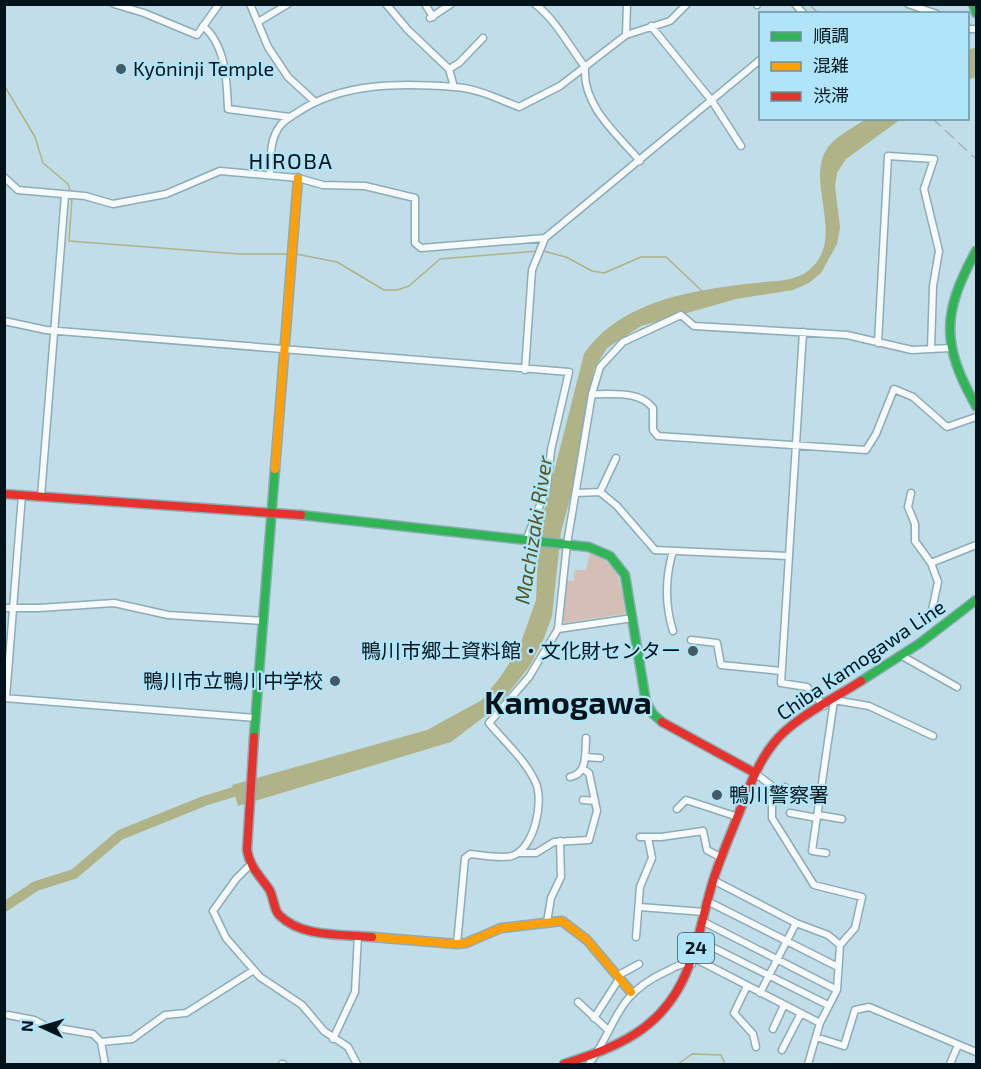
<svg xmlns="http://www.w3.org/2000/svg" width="981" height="1069" font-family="'Exo 2','Noto Sans JP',sans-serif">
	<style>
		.green { fill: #d5beb5 }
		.water { fill: #b0b287 }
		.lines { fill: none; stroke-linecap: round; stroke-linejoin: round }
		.stream { stroke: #b0b287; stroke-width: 1.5 }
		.river { stroke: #b0b287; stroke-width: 10 }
		.street-casing { stroke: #8cacb6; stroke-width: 9 }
		.fast-casing { stroke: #8cacb6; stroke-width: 11 }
		.slow-casing { stroke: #8cacb6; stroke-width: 11 }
		.jam-casing { stroke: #8cacb6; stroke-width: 11 }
		.street { stroke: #f6fafc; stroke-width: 6 }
		.fast { stroke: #30b455; stroke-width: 8 }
		.slow { stroke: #ff9f0a; stroke-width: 8 }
		.jam { stroke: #e5322d; stroke-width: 8 }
		.rail { stroke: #a9b0b2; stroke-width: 1.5; stroke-dasharray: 12 6; stroke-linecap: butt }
		.poi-dot { fill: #445a62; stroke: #b0e5f9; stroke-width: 2 }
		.labels { text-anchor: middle; stroke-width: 4.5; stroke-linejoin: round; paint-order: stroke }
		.shield { fill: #b0e5f9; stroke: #36525d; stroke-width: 1.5 }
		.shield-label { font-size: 18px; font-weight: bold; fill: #01131a }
		.poi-label { font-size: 20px; fill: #01131a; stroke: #b0e5f9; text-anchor: start }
		.street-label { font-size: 20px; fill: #01131a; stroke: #b0e5f9 }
		.water-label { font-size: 21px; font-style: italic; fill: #5b5522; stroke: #b0e5f9 }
		.quarter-label { font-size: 22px; letter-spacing: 1.5px; fill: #01131a; stroke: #b0e5f9 }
		.town-label { font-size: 32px; font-weight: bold; fill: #01131a; stroke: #b0e5f9 }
	</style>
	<rect width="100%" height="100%" fill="#c1dde8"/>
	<path class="green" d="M590 553C619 563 622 584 625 612L624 614 565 623 563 620 566 581H574L575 570H586Z"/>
	<path class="water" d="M976 47V77L968 80V50Z
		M866 119H901L846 159 837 173 835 186 840 227 837 244 821 273 809 283 793 290 736 299 641 326 607 348 594 369 571 495 561 532 552 616 544 638 529 667 497 707 451 742 238 806 232 785 427 730 482 700 501 676 519 648 536 600 538 550 543 515 584 354C621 300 694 290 755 283 771 281 794 282 808 271 849 239 802 180 829 146 838 135 854 127 866 119Z"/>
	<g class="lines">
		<path class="stream" d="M4 85 35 137 43 163 68 184 71 193
			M72 198 69 241 239 254H288
			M543 251 566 257 592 271 604 273 641 257H666L702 291
			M296 254 337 262 384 290H397L409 286 440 259 538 251
			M678 1064 692 1054 721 1055 725 1064"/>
		<path class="river" d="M4 907 36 886 74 874 120 835 204 801 247 788"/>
		<g class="street-casing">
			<path id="street" d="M114 4 144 13 197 35 219 4
				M250 4 268 47 288 77 314 101
				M386 4 408 30 449 69 454 87
				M425 4 433 17
				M535 4C556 20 569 46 585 67 582 106 617 134 640 161
				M757 4V5
				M795 4 804 14
				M908 4 937 14
				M430 18 451 4
				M258 22 288 4
				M203 26C226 45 227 82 228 109L290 117
				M651 26 712 101 741 146
				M968 29H976
				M626 35 627 4
				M449 69 459 63 483 38
				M270 175C271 159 269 140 280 126 284 120 292 116 298 112 343 82 402 83 454 87 477 88 498 99 519 107L560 86 626 35 670 21 687 4
				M4 177 18 190 85 196 113 204 166 194 220 171 298 178 323 185 365 186 415 198V243L421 248 545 238 760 60
				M4 321 46 330 569 372 551 450 547 487 527 538
				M803 332 781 683 807 687 824 706
				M878 343 888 156 934 159 924 189 939 251 933 286 931 349
				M525 370 532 270 545 238
				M592 394C612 395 639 390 653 408V430L658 436 866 450 876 434 894 389 913 397 947 427 976 417
				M600 492 616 458
				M576 493 600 492 617 506 655 550 788 556
				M911 493 908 507 915 524V541L931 563 938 582 931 615
				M41 497 65 195
				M931 563 976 545
				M4 608H39L114 603 168 615 264 621
				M558 629 633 618
				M673 631C665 605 665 578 673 551
				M691 640 717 643 721 665 781 671
				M902 656 957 687
				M4 698 256 718
				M6 698 22 495
				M585 757 600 758
				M755 773 772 786V818L814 885 862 897 855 928 840 945 837 990 820 1023 808 1064
				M570 777C588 774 585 752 586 738
				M772 798 782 799 785 787
				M583 800 595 801
				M677 809 686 800 738 817
				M790 813 817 818
				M818 815 842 819
				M640 837H661L703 831 707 850 722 858
				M518 853H536L554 842 589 840 597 811 589 773 583 769
				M826 853 812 851 834 700 869 706 933 736
				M250 865 236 879 213 911 226 938 260 977 302 1005 324 1031 348 1047 357 1064
				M713 880 796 923 828 935 840 945
				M707 901 838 967
				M640 907 704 912
				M702 921 837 990
				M547 922 551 898 561 877 560 841
				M636 937 640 887 652 858 648 838
				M698 940 828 1005
				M457 944 465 858 470 854C482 855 500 859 512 856 534 849 545 801 535 781 525 760 504 741 489 723L529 677 558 629 567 544 592 394 600 367 623 342 681 315 694 326 847 335 912 350 950 348
				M694 958 820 1023
				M617 976 639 964
				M747 986 734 1013 753 1034 756 1047
				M760 993 796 923
				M578 1002 608 1030
				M8 1015 34 1020 46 1026 93 1034 101 1042 105 1064
				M594 1018 619 979
				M773 1029 784 1005
				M816 1037 844 1046 855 1010 869 1007 976 1052
				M333 1039 355 992 358 935
				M101 1042 132 1039 165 1015 186 1013 254 970
				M782 1050 801 1013
				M282 1064H283
				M589 1064C618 1024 614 996 665 972 674 968 682 962 692 964
				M950 1064 958 1045"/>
		</g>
		<g class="fast-casing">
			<path id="fast" d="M973 4 976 13
				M976 251C942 313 941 344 976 406
				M301 515 589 547 610 556 625 575 646 702 653 714 662 722
				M861 681 920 643 976 600
				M254 737 275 469"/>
		</g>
		<g class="slow-casing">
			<path id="slow" d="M275 469 298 178
				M372 937 457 944 466 943 501 928 562 921 587 940 631 992"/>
		</g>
		<g class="jam-casing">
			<path id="jam" d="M4 494 301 515
				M662 722 755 773
				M254 737 247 850C250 867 259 875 269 889 274 897 273 908 279 915 302 938 342 934 372 937
				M564 1064C588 1056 613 1048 635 1034 693 997 695 940 713 881 720 858 730 836 739 813 748 790 757 764 773 744 792 719 835 698 861 681"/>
		</g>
		<use href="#street" class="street"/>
		<use href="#fast" class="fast"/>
		<use href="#slow" class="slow"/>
		<use href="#jam" class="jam"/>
		<path class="rail" d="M809 4 819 14
			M932 118 976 159"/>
	</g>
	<g class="poi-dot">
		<circle cx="121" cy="69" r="6"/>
		<circle cx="693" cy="651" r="6"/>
		<circle cx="335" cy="681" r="6"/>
		<circle cx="717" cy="795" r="6"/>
	</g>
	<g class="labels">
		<rect class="shield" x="678" y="933" width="36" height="30" rx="4.5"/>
		<g class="shield-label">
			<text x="696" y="954">24</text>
		</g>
		<g class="poi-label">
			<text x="133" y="76">Kyōninji Temple</text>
			<text x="681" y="658" text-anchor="end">鴨川市郷土資料館・文化財センター</text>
			<text x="323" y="688" text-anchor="end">鴨川市立鴨川中学校</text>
			<text x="729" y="802">鴨川警察署</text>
		</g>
		<g class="street-label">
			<text transform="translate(861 660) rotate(-34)" y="7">Chiba Kamogawa Line</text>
		</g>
		<g class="water-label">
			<text transform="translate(534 530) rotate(-81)" y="7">Machizaki River</text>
		</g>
		<g class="quarter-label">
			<text x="291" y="169">HIROBA</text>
		</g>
		<g class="town-label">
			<text x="568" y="714">Kamogawa</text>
		</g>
	</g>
	<rect width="981" height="1069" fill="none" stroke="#01131a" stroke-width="12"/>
	<rect x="759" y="12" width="210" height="108" fill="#b0e5f9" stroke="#6a91a0" stroke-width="1.5"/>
	<rect x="771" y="32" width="30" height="9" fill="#30b455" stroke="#6a91a0" stroke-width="1.5"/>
	<text x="813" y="42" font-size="18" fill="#01131a">順調</text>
	<rect x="771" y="62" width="30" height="9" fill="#ff9f0a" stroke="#6a91a0" stroke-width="1.5"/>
	<text x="813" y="72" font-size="18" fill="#01131a">混雑</text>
	<rect x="771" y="92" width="30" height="9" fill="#e5322d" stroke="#6a91a0" stroke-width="1.5"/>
	<text x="813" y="102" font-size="18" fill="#01131a">渋滞</text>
	<g transform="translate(42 1027) rotate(274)" stroke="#b0e5f9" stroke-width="4.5" paint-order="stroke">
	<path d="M0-4.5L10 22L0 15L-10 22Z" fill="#01131a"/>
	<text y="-9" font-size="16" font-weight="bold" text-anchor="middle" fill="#01131a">N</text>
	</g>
</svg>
